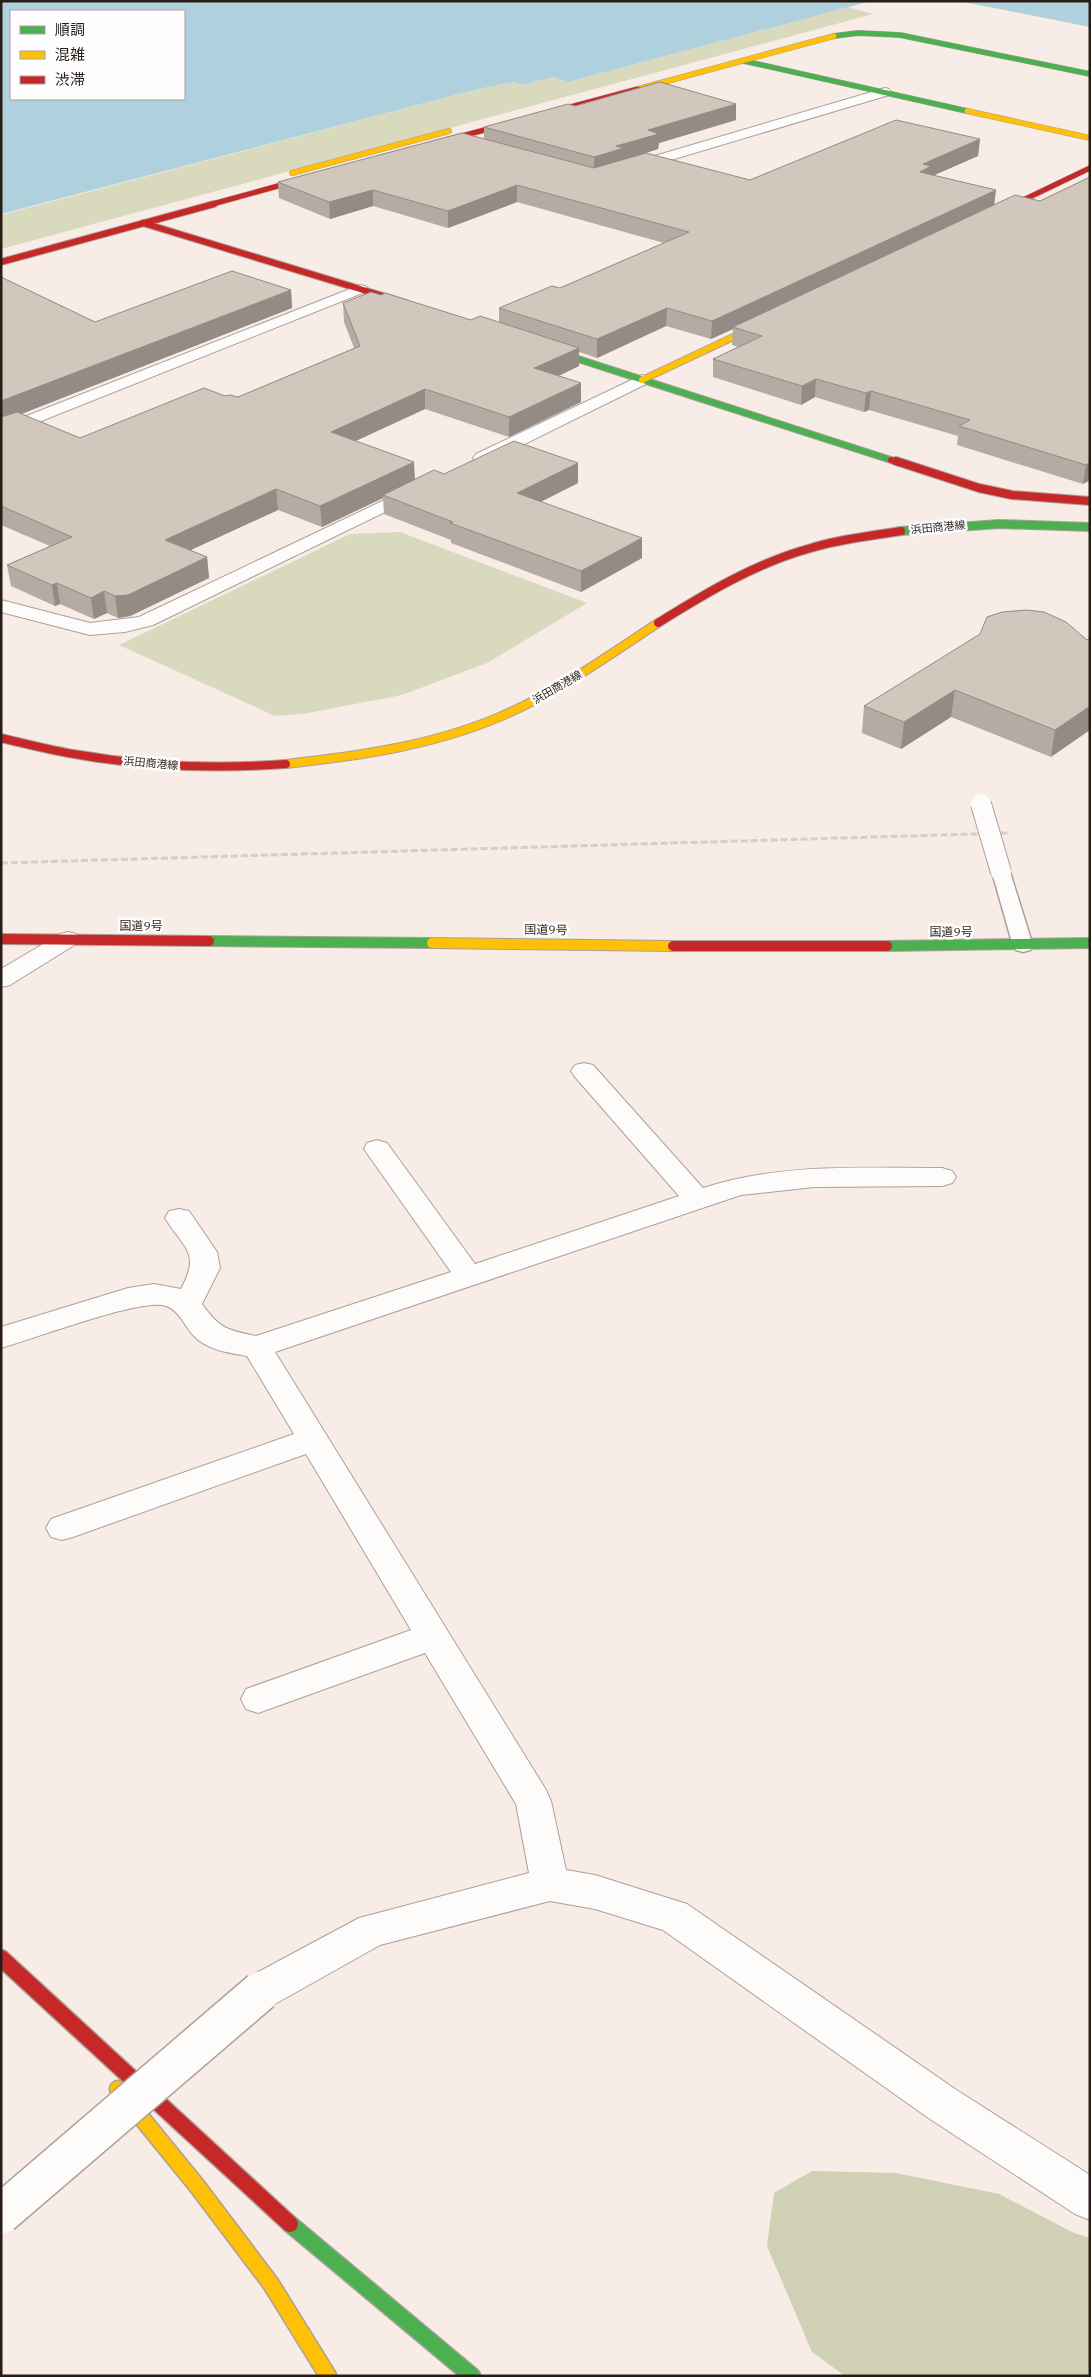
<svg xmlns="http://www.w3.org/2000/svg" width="1091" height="2377" font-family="'IBM Plex Serif','Noto Sans JP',serif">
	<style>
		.green { fill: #d9d9bd }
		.forest { fill: #d0d0b4 }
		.water { fill: #aed1dd; fill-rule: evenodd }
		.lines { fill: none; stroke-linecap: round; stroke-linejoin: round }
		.lane-casing { stroke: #aba09a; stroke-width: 3 }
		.street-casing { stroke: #aba09a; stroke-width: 2 }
		.fast-far4-casing { stroke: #aba09a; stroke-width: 6 }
		.fast-far3-casing { stroke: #aba09a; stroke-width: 8 }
		.fast-far2-casing { stroke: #aba09a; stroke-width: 10 }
		.fast-far1-casing { stroke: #aba09a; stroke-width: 12 }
		.fast-casing { stroke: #aba09a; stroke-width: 19 }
		.slow-far4-casing { stroke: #aba09a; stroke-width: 6 }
		.slow-far3-casing { stroke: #aba09a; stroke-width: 8 }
		.slow-far2-casing { stroke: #aba09a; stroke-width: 10 }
		.slow-far1-casing { stroke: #aba09a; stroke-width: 12 }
		.slow-casing { stroke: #aba09a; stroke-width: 19 }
		.jam-far4-casing { stroke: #aba09a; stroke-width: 6 }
		.jam-far3-casing { stroke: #aba09a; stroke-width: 8 }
		.jam-far2-casing { stroke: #aba09a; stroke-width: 10 }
		.jam-far1-casing { stroke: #aba09a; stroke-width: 12 }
		.jam-casing { stroke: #aba09a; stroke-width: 19 }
		.lane { fill: #fefcfb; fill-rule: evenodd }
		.street { fill: #fefcfb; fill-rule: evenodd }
		.fast-far4 { stroke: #4caf50; stroke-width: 5 }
		.fast-far3 { stroke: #4caf50; stroke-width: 6 }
		.fast-far2 { stroke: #4caf50; stroke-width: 8 }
		.fast-far1 { stroke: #4caf50; stroke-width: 10 }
		.fast { stroke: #4caf50; stroke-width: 16 }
		.slow-far4 { stroke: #ffc107; stroke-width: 5 }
		.slow-far3 { stroke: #ffc107; stroke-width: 6 }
		.slow-far2 { stroke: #ffc107; stroke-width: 8 }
		.slow-far1 { stroke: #ffc107; stroke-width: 10 }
		.slow { stroke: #ffc107; stroke-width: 16 }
		.jam-far4 { stroke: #c62828; stroke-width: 5 }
		.jam-far3 { stroke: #c62828; stroke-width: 6 }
		.jam-far2 { stroke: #c62828; stroke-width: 8 }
		.jam-far1 { stroke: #c62828; stroke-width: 10 }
		.jam { stroke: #c62828; stroke-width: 16 }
		.rail { stroke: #d2cfcc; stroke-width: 3; stroke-dasharray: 7 3; stroke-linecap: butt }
		.lane-bridge-casing { stroke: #aba09a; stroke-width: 22; stroke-linecap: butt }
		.street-bridge-casing { stroke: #aba09a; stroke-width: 42; stroke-linecap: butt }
		.lane-bridge { stroke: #fefcfb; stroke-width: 20 }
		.street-bridge { stroke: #fefcfb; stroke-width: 39 }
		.wall { fill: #b5aba2 }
		.shaded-wall { fill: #938b84 }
		.building { fill: #d2c7bc; stroke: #938b84 }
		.labels { text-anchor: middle; stroke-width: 5; stroke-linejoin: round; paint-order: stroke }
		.far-street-label { font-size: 11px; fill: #291d16; stroke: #fdfdfd }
		.street-label { font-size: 12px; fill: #291d16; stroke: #fdfdfd }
	</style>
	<rect width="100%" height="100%" fill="#f7ece6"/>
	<path class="green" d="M848 7 873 14 1 249V215L478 89 514 82 524 85 553 77 568 82Z
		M400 532 587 603 487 663 402 695 308 713 275 716 119 645 350 534Z"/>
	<path class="forest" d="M812 2171 896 2173 999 2194 1074 2233 1090 2238V2376H845L812 2352 767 2246 774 2193Z"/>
	<path class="water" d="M1 1H871L568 82 553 77 523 85 514 82 478 89 1 214ZM11 11H184V99H11Z
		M959 1H1090V27Z"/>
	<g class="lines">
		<g class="lane-casing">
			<path id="lane" d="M1001 866 1008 868 1010 872 1033 946 1030 950 1023 952 1016 950 1013 946 992 872 994 868Z"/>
		</g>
		<g class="street-casing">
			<path id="street" d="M885 88 889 89 891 92 889 95 634 171 629 172 622 168 624 165Z
				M360 285 365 286 367 289 365 292 1 437V426Z
				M642 375 648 377 650 380 648 383 488 462H476L473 458 476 454Z
				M416 485 422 486 425 490 422 494 153 625 125 632 90 635 1 612V600L90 623 139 617Z
				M68 932 76 934 80 939 76 944 10 985 1 987V969L60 934Z
				M584 1063 593 1065 703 1188C779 1163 862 1168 942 1168L952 1171 956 1177 952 1183 942 1186 814 1187 741 1195 275 1352 546 1790 551 1801 566 1870 595 1875 687 1904 955 2089 1090 2175V2220L1075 2214 927 2117 663 1930 595 1909 550 1901 380 1945 275 2004 261 2009 247 2004 242 1991 247 1978 359 1918 529 1873 516 1804 425 1653 258 1713 246 1709 241 1699 246 1689 411 1630 306 1454 73 1537 62 1540 51 1537 46 1528 51 1519 294 1434 247 1356C230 1353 207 1350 194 1336 185 1327 180 1311 166 1306 143 1297 31 1340 1 1348V1327L128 1288 154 1284 181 1289C201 1252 184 1249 165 1218L169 1211 179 1209 189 1211 217 1252 220 1268 202 1304C220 1329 227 1330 256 1336L451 1272 364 1149 367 1143 377 1140 387 1143 475 1264 679 1196 575 1077 571 1071 575 1065Z"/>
		</g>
		<g class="fast-far4-casing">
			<path id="fast-far4" d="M834 36 858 33 900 35 1090 74
				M744 61 967 111"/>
		</g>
		<g class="fast-far3-casing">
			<path id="fast-far3" d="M544 348 891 460"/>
		</g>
		<g class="fast-far2-casing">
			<path id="fast-far2" d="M901 531 999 524 1090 527"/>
		</g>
		<g class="fast-far1-casing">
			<path id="fast-far1" d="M209 941 432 943
				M887 946 1090 943"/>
		</g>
		<g class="fast-casing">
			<path id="fast" d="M290 2224 472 2376"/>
		</g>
		<g class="slow-far4-casing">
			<path id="slow-far4" d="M638 89 834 36
				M967 111 1090 138
				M292 173 449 131"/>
		</g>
		<g class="slow-far3-casing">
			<path id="slow-far3" d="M642 380 765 322"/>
		</g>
		<g class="slow-far2-casing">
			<path id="slow-far2" d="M286 764C358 756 430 746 497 718 555 694 606 657 658 623"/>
		</g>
		<g class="slow-far1-casing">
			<path id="slow-far1" d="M432 943 673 946"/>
		</g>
		<g class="slow-casing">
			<path id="slow" d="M118 2089 197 2186 271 2284 328 2376"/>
		</g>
		<g class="jam-far4-casing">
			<path id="jam-far4" d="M432 144 638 89
				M209 205 314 176
				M1013 205 1090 168"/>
		</g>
		<g class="jam-far3-casing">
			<path id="jam-far3" d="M994 214 1016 204
				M143 223 406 303
				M1 262 214 204
				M891 460 899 463"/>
		</g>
		<g class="jam-far2-casing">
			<path id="jam-far2" d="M896 461 979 488 1012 495 1090 501
				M658 623C706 593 756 563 811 548 840 539 871 536 901 531
				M1 738C27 744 53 751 80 755 148 767 217 769 286 764"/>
		</g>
		<g class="jam-far1-casing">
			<path id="jam-far1" d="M1 939 209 941
				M673 946H887"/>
		</g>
		<g class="jam-casing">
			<path id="jam" d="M1 1958 290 2224"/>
		</g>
		<use href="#lane" class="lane"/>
		<use href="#street" class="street"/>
		<use href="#fast-far4" class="fast-far4"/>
		<use href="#fast-far3" class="fast-far3"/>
		<use href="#fast-far2" class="fast-far2"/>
		<use href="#fast-far1" class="fast-far1"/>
		<use href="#fast" class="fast"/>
		<use href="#slow-far4" class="slow-far4"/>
		<use href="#slow-far3" class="slow-far3"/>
		<use href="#slow-far2" class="slow-far2"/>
		<use href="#slow-far1" class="slow-far1"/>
		<use href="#slow" class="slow"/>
		<use href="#jam-far4" class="jam-far4"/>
		<use href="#jam-far3" class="jam-far3"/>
		<use href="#jam-far2" class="jam-far2"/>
		<use href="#jam-far1" class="jam-far1"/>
		<use href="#jam" class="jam"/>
		<path class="rail" d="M1 863 1009 833"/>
		<g class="lane-bridge-casing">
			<path id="lane-bridge" d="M981 804 1001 872"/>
		</g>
		<g class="street-bridge-casing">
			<path id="street-bridge" d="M1 2214 261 1991"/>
		</g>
		<use href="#lane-bridge" class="lane-bridge"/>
		<use href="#street-bridge" class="street-bridge"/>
	</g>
	<path class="wall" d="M736 104V120L659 143 658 149 624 160 750 180 980 139 978 156 934 175 994 205 1040 201 1090 177V480L1083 484 957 445 958 436 869 410 864 412 815 397 801 405 713 377V359L738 347 732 345 733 329 711 339 666 326 597 358 579 352V366L559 376 581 402 509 437 425 409 355 441 415 479 444 474 578 463V483L541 502 642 558 581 592 451 543V540L384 514 383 498 322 527 278 510 190 550 207 557 209 578 130 616 118 618 107 613 94 619 60 604 55 606 11 586 7 565 50 546 1 525V277L95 322 291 290 292 308 21 414 80 438 225 396 238 397 354 348 344 322 343 303 381 295 471 320 499 322V308L560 288 664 243 517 202 448 228 373 206 330 219 279 198 278 182 484 139V127L575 106Z
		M1087 640 1051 757 951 717 901 749 862 733 864 706Z"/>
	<path class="shaded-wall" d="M736 104V120L659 143 658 149 624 160 594 173V157L648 130Z
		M980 139 978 156 930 177 920 172 923 164Z
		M517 185V202L448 228V211Z
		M373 190V206L330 219 329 202Z
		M996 190 994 207 733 327V329L711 339 712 321Z
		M291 290 292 308 1 422V401Z
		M667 308 666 326 597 358V339Z
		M579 348V366L534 387V368Z
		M816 379 815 397 801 405 802 386Z
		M581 383V402L509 437V417Z
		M425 389V409L332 452 331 432Z
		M871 391 869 410 864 412 866 393Z
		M414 462 415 482 383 495V498L322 527 320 506Z
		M1090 462V480L1083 484 1086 465Z
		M578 463V483L518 513 517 493Z
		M276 489 278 510 167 561 165 540Z
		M642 538V558L581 592V571Z
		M207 557 209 578 130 616 118 618 115 596Z
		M57 583 60 604 55 606 52 585Z
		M104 591 107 613 94 619 91 598Z
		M955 690 951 717 901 749 904 722Z
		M1090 706V730L1051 757 1055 730Z"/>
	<path class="building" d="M660 82 736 104 648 130 659 134 616 146 624 148 594 157 484 127 568 104 575 106Z
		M896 120 980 139 923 164 931 166 920 172 996 190 712 321 667 308 597 339 499 308 552 286 560 288 689 232 517 185 448 211 373 190 329 202 278 182 462 133 594 168 646 153 750 180Z
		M1090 177V462L1086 465 959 426 970 420 871 391 866 393 816 379 802 386 713 359 762 336 733 327 1015 195 1040 201Z
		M232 271 291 290 1 401V277L95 322Z
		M371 292 381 295 385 293 471 320 480 316 579 348 534 368 581 383 509 417 425 389 331 432 414 462 320 506 276 489 165 540 207 557 128 595 115 596 104 591 91 598 57 583 52 585 7 565 72 537 1 506V417L17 412 80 438 204 388 225 396 230 395 238 397 360 346 343 303Z
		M514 441 578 463 517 493 642 538 581 571 450 523 453 522 383 495 434 470 444 474Z
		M1027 610 1044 612 1066 622 1087 640 1090 638V706L1055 730 955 690 904 722 864 706 980 634 987 617 1002 612Z"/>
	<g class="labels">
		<g class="far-street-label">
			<text transform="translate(938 527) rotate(-5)" y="4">浜田商港線</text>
			<text transform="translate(557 687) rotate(-30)" y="4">浜田商港線</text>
			<text transform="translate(151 763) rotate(5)" y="4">浜田商港線</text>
		</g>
		<g class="street-label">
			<text x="141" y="930">国道9号</text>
			<text transform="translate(546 930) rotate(1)" y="4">国道9号</text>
			<text x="951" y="936">国道9号</text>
		</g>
	</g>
	<rect width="1091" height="2377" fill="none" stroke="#291d16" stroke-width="5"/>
	<rect x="10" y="10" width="175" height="90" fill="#fdfdfd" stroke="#a8a3a1"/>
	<rect x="20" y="26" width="25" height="8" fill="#4caf50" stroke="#a8a3a1"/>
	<text x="55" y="35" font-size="15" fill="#291d16">順調</text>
	<rect x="20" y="51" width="25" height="8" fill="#ffc107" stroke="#a8a3a1"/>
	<text x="55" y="60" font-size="15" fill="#291d16">混雑</text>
	<rect x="20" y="76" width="25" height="8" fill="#c62828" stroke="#a8a3a1"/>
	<text x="55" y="85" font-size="15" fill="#291d16">渋滞</text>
</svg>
